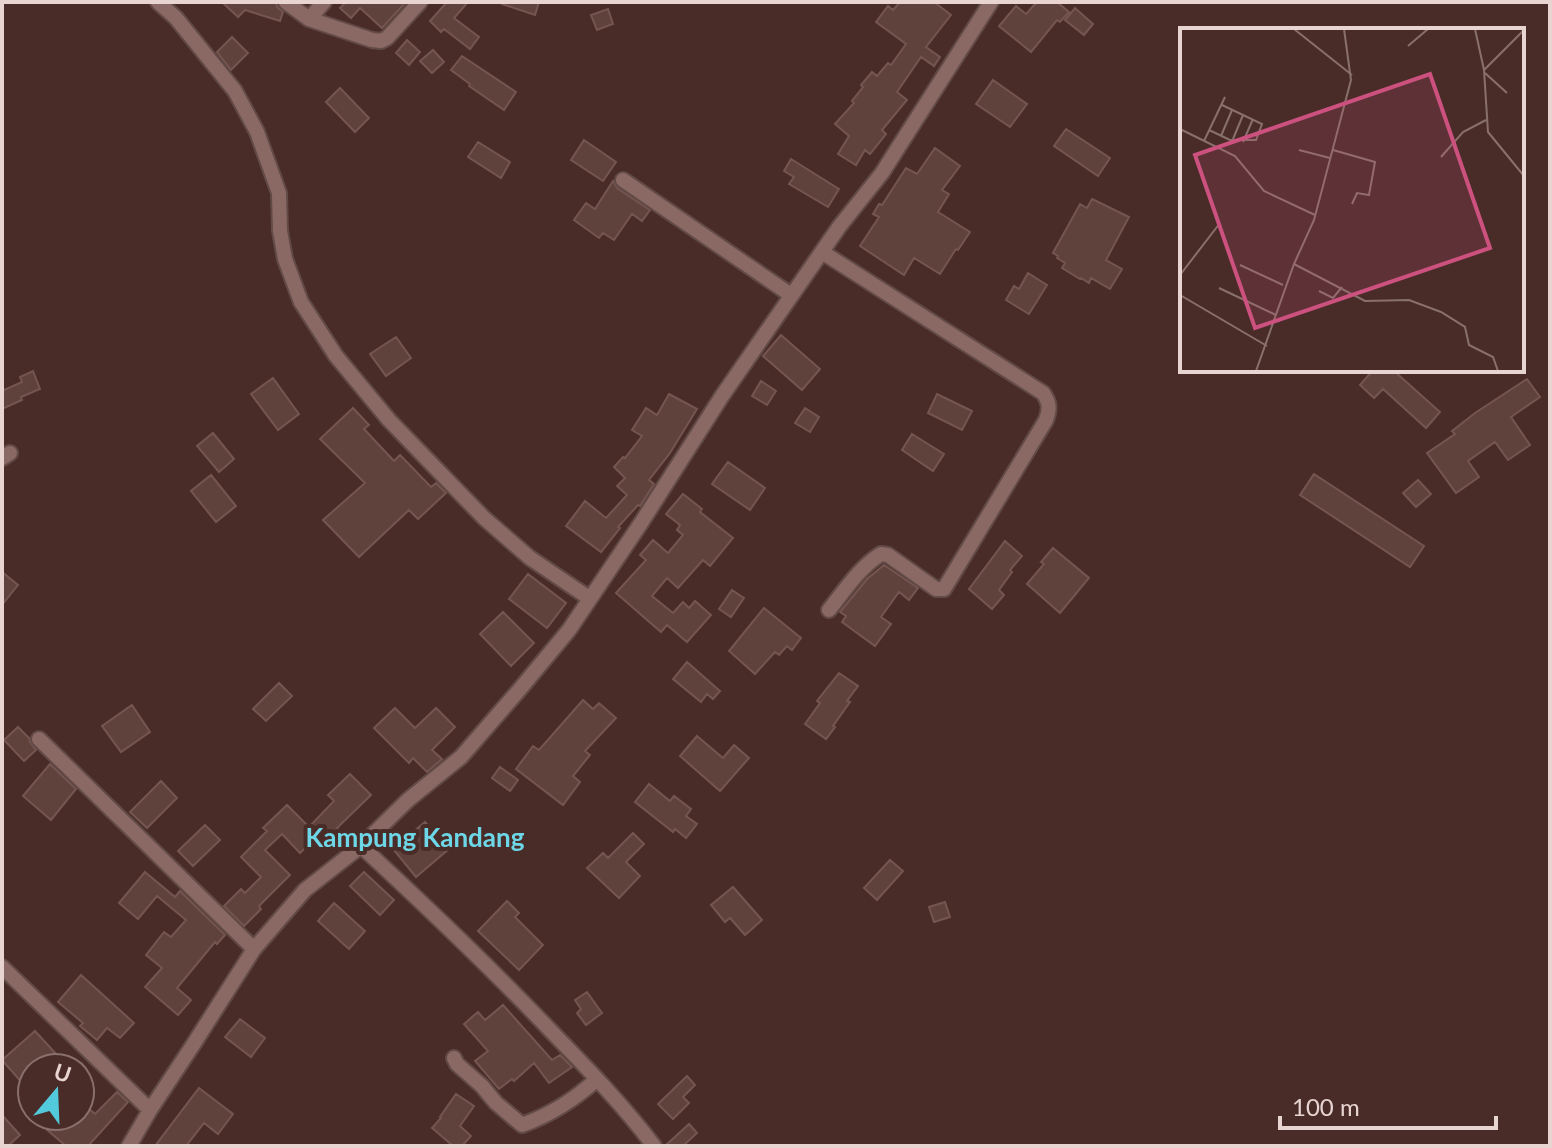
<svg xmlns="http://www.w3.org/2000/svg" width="1552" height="1148" font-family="Lato,sans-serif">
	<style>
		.building { fill: #60423d; stroke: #755550; stroke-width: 2 }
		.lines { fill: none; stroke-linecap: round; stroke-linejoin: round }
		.street-casing { stroke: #624a47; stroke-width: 18 }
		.street { stroke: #8a6964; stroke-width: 14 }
		.labels { text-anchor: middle; stroke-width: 8; stroke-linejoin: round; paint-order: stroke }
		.quarter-label { font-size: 26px; font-weight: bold; fill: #6dd7e7; stroke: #492c28 }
		.inset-road { fill: none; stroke: #89706c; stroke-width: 2 }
		.view { fill: #cd517f; fill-opacity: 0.15; stroke: #cd517f; stroke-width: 4 }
		.inset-edge { fill: none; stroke: #e8d5d2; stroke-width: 4 }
	</style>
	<rect width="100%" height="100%" fill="#492c28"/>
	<path class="building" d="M222 2H276L277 7 283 12 280 21 245 10 238 17Z
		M346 2H406L382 28 360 8 351 18 340 8Z
		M447 2H468L454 18 479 37 470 49 444 29 441 32 430 21Z
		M502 2H539L535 15 502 4Z
		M900 2H934L951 15 926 47 940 57 934 66 921 57 897 92 907 100 882 130 886 134 870 154 865 150 856 165 838 154 849 136 835 124 854 103 852 101 863 87 861 85 872 72 877 76 888 63 891 65 906 44 876 22 888 6 893 10Z
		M1037 2H1057L1069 12 1060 22 1057 20 1031 52 999 26 1016 6 1026 14Z
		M1075 8 1093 24 1084 35 1065 20Z
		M608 9 613 24 597 30 591 15Z
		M232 37 248 53 231 70 217 52Z
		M407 40 420 52 409 65 396 53Z
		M433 50 444 62 432 73 420 61Z
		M462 56 516 92 504 110 469 86 470 84 451 70Z
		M993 80 1027 104 1010 127 976 104Z
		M340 88 369 118 355 132 326 102Z
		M1066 129 1110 158 1098 176 1054 146Z
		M584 140 616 162 603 181 571 160Z
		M478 142 510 162 501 178 468 157Z
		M935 148 960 166 942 190 949 194 938 212 970 232 958 250 956 249 940 274 914 258 904 275 860 246 879 217 873 214 879 204 882 205 906 168 917 174Z
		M791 159 839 189 828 207 789 184 794 177 784 171Z
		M613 181 617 188 650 210 642 221 632 214 614 240 603 233 599 238 574 220 586 203 595 209Z
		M1092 199 1129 217 1106 260 1122 269 1110 289 1091 278 1089 283 1081 278 1080 279 1062 268 1065 263 1057 258 1058 256 1053 253 1080 204 1087 208Z
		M1028 273 1047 285 1029 314 1006 300 1014 286 1019 289Z
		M781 335 820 369 802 390 763 356Z
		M396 337 411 358 386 376 370 354Z
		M1373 370H1393L1440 412 1426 428 1383 389 1374 398 1360 385Z
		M33 371 40 389 21 397 22 400 2 409V391L22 382 20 377Z
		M273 378 299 414 278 430 251 394Z
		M1527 379 1540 397 1511 417 1530 445 1508 460 1495 442 1468 461 1479 477 1456 493 1427 453 1455 434 1452 431 1475 413Z
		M761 381 776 391 767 405 752 396Z
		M669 394 697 409 670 453 649 480 654 484 640 506 638 505 618 527 620 528 601 552 566 526 585 501 606 518 627 495 617 486 625 478 614 467 623 457 625 458 642 436 632 430 646 408 657 415Z
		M937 394 972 411 962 430 928 413Z
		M353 408 369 425 364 429 394 461 400 455 431 487 436 483 446 493 418 519 409 510 359 557 323 520 365 483 320 439Z
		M805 408 819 417 810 432 795 423Z
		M213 433 234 459 219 472 197 446Z
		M912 434 944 454 933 471 902 450Z
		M728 462 765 488 750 510 712 484Z
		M1314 474 1424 546 1410 567 1300 495Z
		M211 475 236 506 216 522 191 491Z
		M1418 480 1431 494 1416 507 1403 493Z
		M683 494 702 509 700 512 733 538 710 566 703 560 678 588 667 578 652 596 673 613 683 602 689 608 695 601 711 615 687 642 667 625 661 632 616 593 646 560 640 555 653 540 668 553 683 535 677 530 680 525 666 514Z
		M1005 541 1022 556 1010 570 1012 572 999 590 1004 595 992 609 969 589Z
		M1053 548 1089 578 1060 613 1027 584 1044 564 1041 562Z
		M884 565 918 588 909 600 899 592 881 617 891 624 875 646 842 622 846 616 840 612 867 579Z
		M2 572 18 585 2 605Z
		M528 574 566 603 547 628 509 599Z
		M732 590 744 598 731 617 719 609Z
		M764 608 801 638 792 650 787 646 779 655 775 652 755 674 729 651Z
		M503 612 534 643 511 666 480 634Z
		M687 662 720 691 713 699 707 694 701 702 673 679Z
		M839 673 858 686 847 701 850 702 833 726 835 727 826 739 805 724 820 703 817 701Z
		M279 683 292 696 266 721 253 709Z
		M583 700 593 709 599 703 616 718 585 751 590 755 573 776 580 782 563 805 516 769 533 746 539 750Z
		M132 705 150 732 121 752 102 726Z
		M395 708 415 728 436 708 455 727 432 750 442 759 427 772 413 758 409 763 374 728Z
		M18 727 29 738 30 742 36 750 24 761 4 740Z
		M697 736 723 758 734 745 749 758 720 791 680 756Z
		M50 764 76 789 51 820 23 796Z
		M500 767 518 780 510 791 492 778Z
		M350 774 371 795 337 828 344 835 333 845 321 833 300 853 282 834 265 850 290 875 259 906 261 909 244 926 224 906 241 889 245 893 261 877 241 857 267 831 263 828 287 805 309 827 334 801 328 795Z
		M161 781 177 798 147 828 130 812Z
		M649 784 670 801 674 796 691 809 686 816 697 824 686 838 675 829 673 832 635 802Z
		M425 822 449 849 416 877 393 849Z
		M205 825 220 840 193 866 178 851Z
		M633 833 644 844 626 862 640 876 619 898 587 868 603 853 608 858Z
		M890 860 903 871 877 900 864 888Z
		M145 872 175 897 180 891 225 935 217 944 215 942 177 988 191 1000 178 1015 145 987 162 968 146 955 164 932 171 937 186 920 157 896 138 919 119 903Z
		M364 872 394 900 380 915 350 886Z
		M733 887 762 920 745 935 730 918 725 922 711 905Z
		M507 901 519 913 515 917 543 945 519 970 478 931Z
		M945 902 950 917 934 922 929 907Z
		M334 903 365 931 349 949 318 921Z
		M81 975 134 1023 120 1038 107 1028 97 1040 80 1026 83 1023 58 1002Z
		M587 992 602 1013 586 1025 577 1013 581 1009 575 1000Z
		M503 1005 552 1060 560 1055 572 1067 549 1083 534 1063 514 1081 512 1079 499 1089 475 1061 488 1051 464 1024 478 1012 485 1020Z
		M240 1019 265 1038 251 1057 225 1037Z
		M35 1031 69 1068H32V1077L24 1085 2 1060Z
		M687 1076 695 1085 683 1097 689 1103 673 1119 658 1104Z
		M199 1088 233 1114 218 1134 204 1123 186 1146H155Z
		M117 1092 128 1102 88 1146H66L47 1130 59 1116H80V1101L95 1114Z
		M456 1094 474 1106 460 1126 471 1136 462 1146H453L432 1128 441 1118 440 1117Z
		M2 1115 20 1135 8 1146H2Z
		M689 1124 697 1133 683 1146H665Z"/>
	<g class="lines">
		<g class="street-casing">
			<path id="street" d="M158 2 176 18 235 91 257 132 279 193 280 231 285 259 301 302 336 356 389 420 484 518 530 558 589 598
				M286 2 309 19 372 40 381 41 387 38 420 2
				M309 19 324 2
				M623 180 791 295
				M822 252 1043 393C1050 403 1050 409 1046 420L944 589H936L888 555 881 554C860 567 844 591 829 610
				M2 458 10 453
				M39 739 254 949
				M361 846 408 800 461 757 520 689 569 630 641 523 722 396 839 227 882 173 991 2
				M2 967 150 1110
				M454 1058 457 1064 482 1086 496 1103 522 1125C552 1114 574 1100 597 1079
				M129 1146 150 1110 193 1045 254 949 305 890 361 846C426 906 490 967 551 1031 587 1068 623 1105 654 1146"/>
		</g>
		<use href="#street" class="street"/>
	</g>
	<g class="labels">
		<g class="quarter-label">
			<text x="415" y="847">Kampung Kandang</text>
		</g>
	</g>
	<g transform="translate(1180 28)">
		<rect width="344" height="344" fill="#492c28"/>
		<path class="inset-road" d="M114 1 172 47M295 1 304 42 308 104 344 148M228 18 248 1M304 42 344 2M305 45 327 65M0 101 55 128 84 163 135 187M29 102 50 112H76L82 96 42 77M41 108 52 82M53 111 63 87M24 113 45 69M63 114 73 91M119 122 150 130M153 122 195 134 189 167 177 165 172 176M261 129 283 104 306 92M114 236 134 192 171 52 164 1M60 237 103 257M0 247 40 195M39 260 96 287M139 263 153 270 162 259M0 267 87 318M76 343 114 236 185 273 229 272 261 284 285 299 289 317 313 329 318 343"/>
		<path class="view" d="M250 46 310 220 75 300 15 127Z"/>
		<rect width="344" height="344" class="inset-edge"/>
	</g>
	<rect width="1552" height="1148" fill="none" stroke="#e8d5d2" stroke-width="8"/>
	<g transform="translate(56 1092) rotate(19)"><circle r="38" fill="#492c28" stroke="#89706c" stroke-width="2"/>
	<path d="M0-6L14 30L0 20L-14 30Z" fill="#53cadc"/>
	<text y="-12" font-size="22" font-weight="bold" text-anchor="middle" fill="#e8d5d2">U</text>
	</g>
	<path d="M1280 1116v12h216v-12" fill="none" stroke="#e8d5d2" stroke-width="4"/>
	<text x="1292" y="1116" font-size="24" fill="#e8d5d2" stroke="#492c28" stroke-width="6" paint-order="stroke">100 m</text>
</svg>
